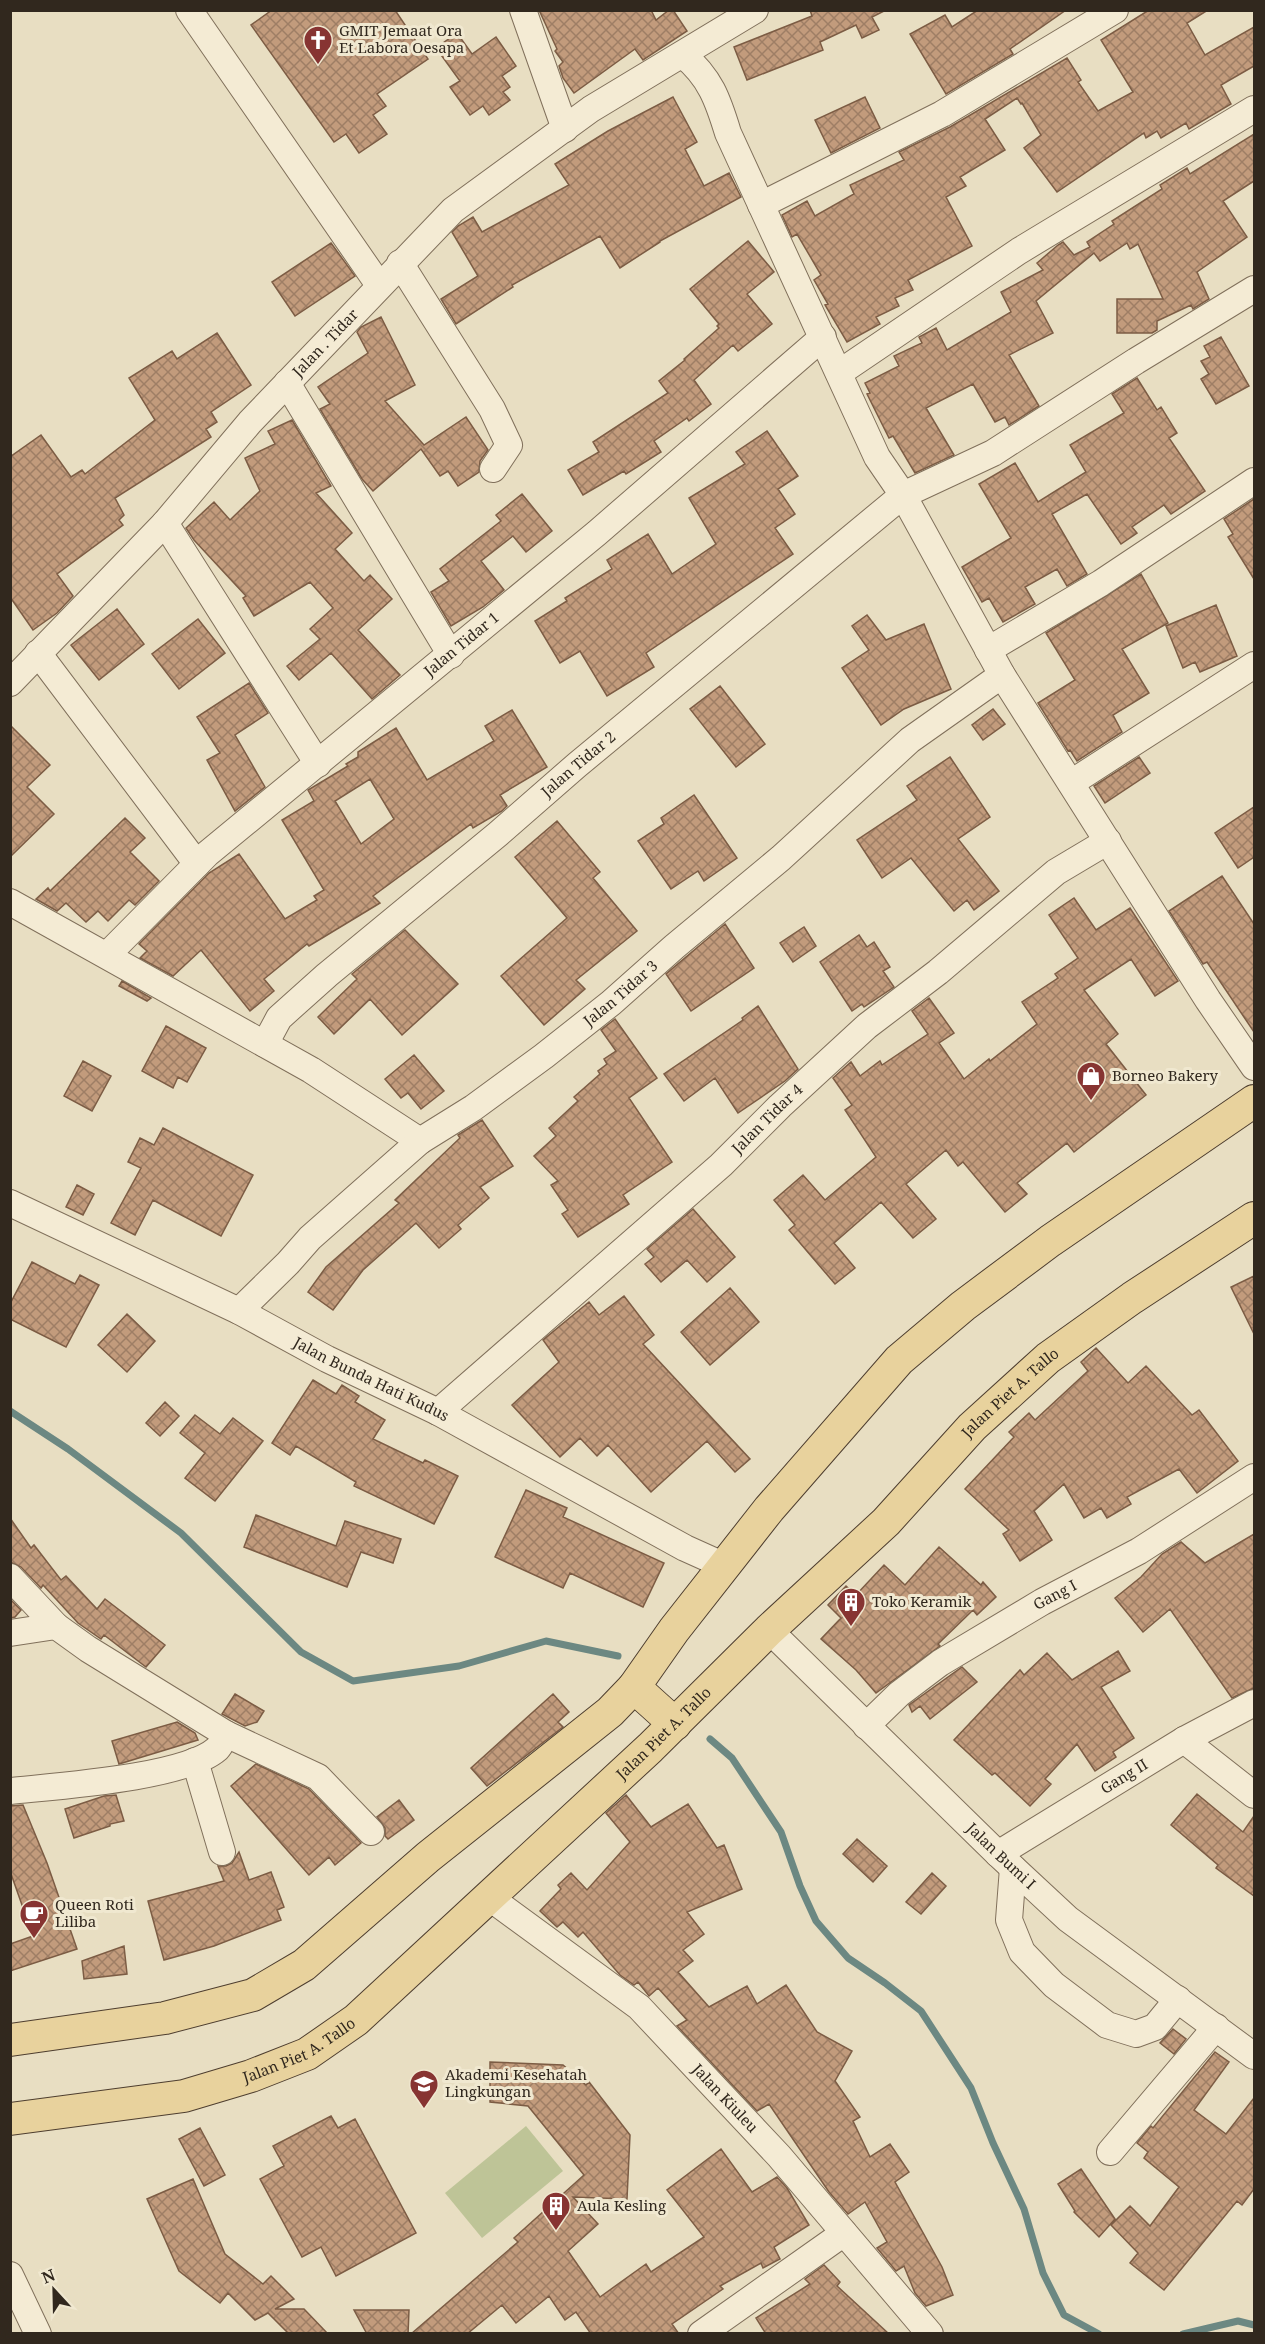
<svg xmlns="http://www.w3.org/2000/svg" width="1265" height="2344" font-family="'Noto Serif',serif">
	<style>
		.green { fill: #bec497 }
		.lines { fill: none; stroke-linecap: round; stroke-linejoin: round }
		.stream { stroke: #6c8882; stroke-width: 7 }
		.building { fill: url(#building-cross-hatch); stroke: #7c5c44; stroke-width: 1.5; fill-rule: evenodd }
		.minor-casing { stroke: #80705b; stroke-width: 28 }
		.major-casing { stroke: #4e3e2f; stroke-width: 34 }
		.minor { stroke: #f4ebd4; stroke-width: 26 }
		.major { stroke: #e8d29d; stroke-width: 32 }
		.labels { text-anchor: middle; stroke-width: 6; stroke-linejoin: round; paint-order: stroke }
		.poi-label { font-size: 15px; fill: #31281e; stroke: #f0e8d0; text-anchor: start }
		.street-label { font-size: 15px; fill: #31281e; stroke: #f0e8d0 }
	</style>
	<defs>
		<pattern id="building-cross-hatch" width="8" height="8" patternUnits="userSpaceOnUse" patternTransform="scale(1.5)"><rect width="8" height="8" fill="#c29b7c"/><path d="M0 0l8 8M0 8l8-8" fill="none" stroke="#9e7e65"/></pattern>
	</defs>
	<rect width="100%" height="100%" fill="#e8dec2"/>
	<path class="green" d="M526 2126 563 2171 482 2238 445 2193Z"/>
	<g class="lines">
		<path class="stream" d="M10 1411 68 1449 181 1533 301 1652 353 1681 459 1666 546 1641 618 1656
			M710 1739 732 1758 781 1832 800 1886 816 1921 848 1958 885 1983 921 2011 971 2088 993 2143 1024 2209 1043 2273 1064 2315 1099 2334
			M1183 2334 1238 2321 1254 2325"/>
	</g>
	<path class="building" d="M272 10H395L428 59 377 94 386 106 373 115 387 134 359 153 346 134 334 142 251 25Z
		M539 10H651L656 20 669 10H673L687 31 643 60 635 49 574 93 563 78 559 66 563 62 555 51 557 49Z
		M810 10H886L872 17 879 30 862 38 856 25 820 42 823 50 747 80 734 47 812 16Z
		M978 10H1066L1010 49 1013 54 946 94 910 34 945 15 952 27Z
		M1149 10H1208L1187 23 1205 55 1254 27V66L1221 85 1231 104 1189 129 1186 123 1161 138 1157 131 1146 138 1144 133 1057 192 1024 148 1041 135 1022 103 1021 104 1017 98 985 119 1005 150 960 177 966 186 946 197 972 246 908 280 913 290 895 298 899 306 876 317 880 324 847 342 825 305 828 304 814 280 821 275 797 234 792 237 782 215 807 201 815 216 854 194 850 185 904 160 899 152 950 127 1067 58 1081 80 1078 82 1098 111 1133 92 1101 40Z
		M457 33 472 54 496 37 516 66 502 76 510 87 503 92 510 100 489 115 483 106 470 115 450 87 460 81 436 48Z
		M673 97 697 142 685 149 704 186 729 173 741 197 660 241V242L620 268 600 236 512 285 513 287 456 324 441 299 478 276 452 232 458 226 473 217 482 232 569 185 555 164 608 131Z
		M865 97 880 128 831 153 815 120Z
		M1254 134V181L1223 201 1247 237 1197 272 1209 299 1193 309 1191 305 1157 321V330L1152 333H1117V299H1163L1138 244 1130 249 1127 243 1100 261 1094 253 1036 301 1053 333 1009 355 1039 406 1009 425 1005 417 995 422 973 384 926 408 954 455 915 473 893 436 889 438 867 394 870 393 865 383 899 366 894 356 922 343 919 337 936 328 947 350 1011 312 1001 292 1043 270 1037 263 1058 245 1063 242 1074 255 1090 247 1087 242 1114 224 1112 221 1162 189 1160 185 1187 168 1190 174Z
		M748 241 774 272 747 294 772 324 738 351 733 345 694 380 711 404 689 421 687 418 654 441 661 452 626 474 624 471 583 495 568 470 599 452 593 442 668 393 659 381 685 360 684 359 719 328 717 326 719 324 690 289Z
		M331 243 355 276 295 316 272 282Z
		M381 317 415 385 385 401 424 445 466 417 488 450 480 461 479 472 458 486 448 471 440 476 421 449 373 491 362 479 320 409 330 404 318 387 368 353 357 332 361 327Z
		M217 333 251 385 211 412 217 422 206 429 211 437 115 498 124 515 119 520 123 525 57 574 73 596 57 613 33 630 10 597V457L41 435 71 477 82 470 85 474 155 420 129 378 172 351 177 359Z
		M1221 337 1249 386 1216 404 1201 379 1209 374 1201 361 1210 357 1204 346Z
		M1137 378 1157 410 1161 407 1177 433 1169 438 1205 491 1171 514 1164 505 1132 527 1137 533 1121 544 1087 494 1052 514 1087 574 1067 586 1057 569 1025 587 1035 604 1003 622 989 598 982 602 962 567 1011 538 979 484 1015 463 1038 502 1086 472 1070 445 1124 413 1112 394Z
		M292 420 331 486 316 493 352 533 335 549 364 581 370 575 392 599 358 630 400 675 372 699 331 653 299 680 287 666 320 639 310 629 333 608 310 582 254 616 243 598 246 596 194 540 186 528 214 502 230 520 260 491 245 458 275 444 268 431Z
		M767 431 798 476 778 489 795 514 775 528 793 554 646 653 654 667 607 696 580 651 560 663 535 621 567 601 565 598 612 569 607 560 648 534 672 574 716 544 689 498 745 464 736 452Z
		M522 494 552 531 526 552 513 536 481 561 504 590 483 607 451 626 431 592 449 581 440 569 501 521 496 515Z
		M1254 499V579L1228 537 1233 534 1224 519Z
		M1141 574 1168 623 1122 649 1149 693 1113 715 1122 732 1077 761 1070 750 1068 751 1038 703 1075 680 1046 633Z
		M1216 605 1237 656 1200 672 1195 662 1183 668 1166 626Z
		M117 609 144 644 99 680 71 645Z
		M867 615 886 640 924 624 951 689 904 709 881 725 842 668 869 650 852 626Z
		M198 619 225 653 179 689 152 654Z
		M249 683 268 713 235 735 265 787 235 811 207 760 220 753 197 717Z
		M720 686 765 744 736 767 690 709Z
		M993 709 1005 724 983 740 972 725Z
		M512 710 547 767 500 795 507 806 502 811 473 828 471 824 373 896 380 903 309 946 307 944 264 979 274 991 250 1011 201 950 173 976 140 958 147 951 139 944 209 873 239 854 285 919 317 900 314 896 324 890 282 820 314 801 308 790 348 766 346 764 358 757V752L396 728 427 780 494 741 485 726ZM370 779 394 819 361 844 335 801Z
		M10 725 50 765 27 787 54 814 10 857Z
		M950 757 990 817 958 839 999 891 974 910 967 900 954 911 911 858 882 878 857 840 917 800 907 786Z
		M1139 757 1150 773 1105 803 1094 786Z
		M694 795 737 858 704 881 698 871 671 889 638 841 664 824 661 818Z
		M1254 807V857L1238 868 1215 833Z
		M125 818 145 838 130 852 159 881 135 905 129 900 108 921 98 911 86 922 66 903 57 911 36 899 48 888 50 891Z
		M557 821 600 872 593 878 637 931 576 980 585 989 544 1025 501 976 567 918 515 857Z
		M1222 876 1254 924V1032L1207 962 1203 964 1169 911Z
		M1074 898 1096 930 1130 908 1178 981 1155 996 1131 959 1084 990 1118 1034 1106 1044 1146 1095 1074 1152 1067 1143 1017 1183 1027 1194 1005 1212 963 1162 958 1166 946 1150 906 1184 936 1219 913 1238 881 1202 834 1243 855 1268 835 1284 789 1230 795 1225 774 1200 803 1175 825 1200 876 1157 845 1110 852 1105 833 1078 851 1062 860 1076 880 1061 882 1065 928 1034 912 1011 929 998 954 1033 939 1043 964 1079 989 1059 990 1061 1037 1024 1022 1002 1058 978 1055 974 1078 958 1049 915Z
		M725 924 754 968 691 1011 666 974Z
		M804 927 816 946 793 962 780 943Z
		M405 930 458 984 402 1035 370 999 334 1034 318 1017 357 979 352 974Z
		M859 935 867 947 874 942 890 967 883 971 894 987 864 1007 862 1004 852 1011 820 962Z
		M122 981 151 998 147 1001 119 986Z
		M758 1006 798 1069 785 1081 738 1113 715 1078 684 1101 664 1074 743 1020 742 1018Z
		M615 1019 657 1078 629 1098 672 1162 623 1195 629 1204 578 1237 562 1214 568 1210 551 1185 558 1181 534 1156 556 1136 549 1128 578 1101 574 1097 600 1074 598 1071 607 1064 604 1059 616 1051 601 1030Z
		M166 1026 206 1048 187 1082 178 1077 173 1088 142 1071Z
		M414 1055 444 1091 421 1109 408 1093 401 1098 385 1079Z
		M83 1061 111 1076 92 1111 64 1096Z
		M482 1120 513 1166 480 1187 489 1198 458 1225 461 1229 439 1248 416 1223 363 1270 333 1310 308 1292 326 1267 399 1203 395 1200 460 1138 458 1135Z
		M163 1128 253 1175 221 1236 153 1200 135 1235 111 1223 141 1168 128 1162 140 1138 154 1145Z
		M77 1185 94 1194 83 1215 66 1207Z
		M693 1209 735 1257 707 1282 687 1260 661 1282 645 1264 654 1257 647 1249Z
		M32 1262 75 1284 80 1275 99 1285 66 1347 10 1319V1304Z
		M1254 1276V1334L1231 1287Z
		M730 1288 759 1322 710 1365 681 1332Z
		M624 1296 654 1335 643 1344 750 1459 735 1472 707 1441 651 1492 608 1445 597 1456 580 1438 560 1457 512 1405 559 1362 543 1340 589 1302 599 1315Z
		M127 1314 155 1341 127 1372 98 1345Z
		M1096 1348 1128 1383 1146 1366 1192 1415 1199 1410 1238 1461 1197 1493 1179 1469 1127 1497 1131 1504 1107 1518 1101 1508 1084 1518 1064 1484 1034 1511 1052 1540 1020 1561 1003 1534 1009 1530 965 1489 1014 1437 1009 1432 1029 1413 1035 1420 1088 1371 1081 1362Z
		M313 1380 336 1394 342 1385 359 1396 355 1402 385 1420 373 1439 423 1463 425 1460 458 1476 434 1524 354 1486 356 1482 296 1446 290 1455 272 1443Z
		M165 1402 179 1416 160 1436 146 1423Z
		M195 1415 220 1434 233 1418 263 1441 215 1501 185 1478 205 1453 180 1433Z
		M526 1490 567 1508 563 1517 664 1563 643 1607 570 1573 563 1588 495 1557Z
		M256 1515 336 1546 345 1521 401 1539 393 1563 361 1552 347 1587 244 1547Z
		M10 1518 31 1548 34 1545 61 1580 66 1576 97 1609 105 1599 165 1645 146 1667 104 1635 101 1639 78 1623 43 1585 41 1588 21 1567 10 1562Z
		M1254 1534V1688L1232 1698 1170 1609 1143 1632 1115 1598 1141 1577 1162 1554 1181 1542 1205 1563Z
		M939 1547 981 1585 983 1582 996 1597 977 1615 973 1610 938 1644 940 1646 876 1693 856 1670 821 1639 841 1618 828 1605 846 1586 856 1595 884 1565 905 1585Z
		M10 1599 21 1610 15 1617 10 1618Z
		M1118 1651 1130 1671 1101 1687 1134 1738 1113 1752 1116 1757 1095 1771 1077 1744 1045 1779 1051 1784 1030 1806 995 1773 992 1775 954 1740 1020 1670 1024 1675 1047 1653 1072 1680Z
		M962 1667 977 1682 930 1719 920 1706 912 1712 909 1705Z
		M235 1694 264 1711 257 1722 245 1726 222 1714Z
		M553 1694 569 1712 558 1722 563 1727 487 1786 471 1768Z
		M177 1722 195 1733 198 1740 119 1764 112 1741Z
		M256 1764 309 1789 361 1843 335 1865 329 1857 309 1875 231 1786Z
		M1197 1794 1243 1832 1254 1816V1896L1216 1868 1218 1865 1171 1825Z
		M116 1795 124 1821 110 1824V1826L74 1838 65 1809 104 1796Z
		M626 1795 651 1827 688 1804 717 1848 724 1845 742 1889 687 1912 704 1934 683 1950 693 1961 678 1972 709 2007 747 1986 757 2004 786 1985 817 2032 852 2051 835 2081 860 2117 853 2121 870 2157 890 2144 909 2172 895 2182 942 2267 953 2295 926 2306 915 2293 904 2266 896 2271 877 2248 887 2242 865 2202 848 2214 829 2192 769 2104 757 2111 677 2026 687 2020 658 1988 649 1996 638 1982 634 1985 620 1975 583 1932 578 1937 563 1922 557 1927 540 1911 561 1889 558 1885 571 1873 587 1890 630 1842 606 1813Z
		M399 1800 414 1820 388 1839 385 1836V1828L377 1817Z
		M23 1805 47 1863 77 1949 10 1971V1944L33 1936 10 1871V1806Z
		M857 1839 887 1866 873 1882 843 1854Z
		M239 1852 249 1880 271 1872 284 1907 277 1910 281 1920 214 1946 164 1960 148 1901 224 1881 218 1866H226L232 1863Z
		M932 1873 946 1886 921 1914 906 1902Z
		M124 1946 127 1974 84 1979 82 1961Z
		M1173 2029 1186 2039 1174 2054 1160 2043Z
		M1215 2052 1229 2062 1194 2110 1226 2134 1254 2098V2189L1242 2205 1237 2201 1164 2290 1130 2263 1138 2253 1111 2225 1130 2206 1150 2226 1179 2187 1144 2158 1148 2152 1137 2143 1151 2126 1153 2128Z
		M490 2062 563 2065 586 2085 589 2082 630 2135 627 2199 573 2197 598 2224 568 2251 600 2297 646 2264 651 2272 704 2237 667 2190 721 2149 752 2192 777 2177 787 2188 809 2225 774 2247 780 2259 763 2268 761 2263 720 2286 723 2289 672 2324 679 2334H591L576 2312 565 2320 549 2296 516 2323 502 2305 467 2334H411L518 2242 514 2238 584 2175 528 2106 490 2102Z
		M331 2116 338 2128 355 2119 416 2233 336 2276 321 2247 302 2257 260 2179 284 2166 273 2146Z
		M200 2128 225 2175 204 2186 179 2139Z
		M1081 2169 1115 2219 1099 2237 1074 2212 1075 2211 1058 2184Z
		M193 2179 225 2254 263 2284 271 2276 294 2299 275 2309H304L328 2334H289L268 2313 255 2320 228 2293 220 2303 179 2271 147 2199Z
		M824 2265 840 2282 837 2286 889 2334H766L756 2318 810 2284 805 2279Z
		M354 2310H409L408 2334H367Z"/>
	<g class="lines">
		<g class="minor-casing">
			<g id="minor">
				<path d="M189 10 379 285"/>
				<path d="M523 10 565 129"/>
				<path d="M683 55C710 77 718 100 728 133L877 457 903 495 1002 675 1208 1000 1254 1067"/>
				<path d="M761 205 942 114 1115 10"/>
				<path d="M400 263 492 409 509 445 493 469"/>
				<path d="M839 373 1019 251 1254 109"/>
				<path d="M287 383 451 655"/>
				<path d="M165 523 318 764"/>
				<path d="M988 650 1101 583 1254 481"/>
				<path d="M38 653 197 864"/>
				<path id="s1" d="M10 683 165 523 250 422 453 210 591 109 755 10"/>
				<path d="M1071 783 1254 665"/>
				<path d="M10 902 311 1070 420 1141"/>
				<path id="s2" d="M107 955 207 854 597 533 823 337"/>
				<path id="s3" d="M265 1044 279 1018 327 975 498 834 577 765 903 495 993 453 1136 361 1254 289"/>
				<path id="s4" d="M10 1203 239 1311 327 1359 438 1412 685 1548 725 1566"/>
				<path id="s5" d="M239 1311 288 1263 310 1238 420 1141 473 1108 544 1056 611 1003 674 947 781 858 910 740 1002 675"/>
				<path id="s6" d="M438 1412 721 1165 780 1106 867 1026 938 972 1056 872 1108 841"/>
				<path d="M10 1577 56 1626"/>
				<path id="s7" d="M769 1630 998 1854 1068 1919 1254 2056"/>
				<path d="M10 1633 56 1626 88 1649 226 1734C223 1739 221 1745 217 1749 184 1778 57 1786 10 1791"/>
				<path id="s8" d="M866 1726 899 1694 940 1663 1042 1602 1139 1551 1254 1477"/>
				<path d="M226 1734 318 1777 371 1832"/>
				<path d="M1184 1740 1254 1795"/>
				<path d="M195 1761 222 1852"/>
				<path id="s9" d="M998 1854 1184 1740 1254 1703"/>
				<path d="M1013 1868 1009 1920 1022 1952 1054 1985 1107 2025 1136 2034 1155 2027 1178 1999"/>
				<path id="s10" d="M490 1898 639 2007 779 2156 930 2334"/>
				<path d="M1110 2152 1216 2027"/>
				<path d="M10 2275 38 2334"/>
				<path d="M701 2334 844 2233"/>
			</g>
		</g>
		<g class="major-casing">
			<g id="major">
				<path d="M634 1687 675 1724"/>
				<path d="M10 2040 165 2018 253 1995 304 1965 428 1857 610 1712 634 1687 674 1630 769 1509 899 1360 963 1306 1050 1241 1254 1101"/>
				<path id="s11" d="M10 2119 184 2096 251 2076 307 2054 356 2020 650 1748 769 1630 886 1522 972 1427 1048 1358 1132 1298 1254 1218"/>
			</g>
		</g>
		<use href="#minor" class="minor"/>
		<use href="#major" class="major"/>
	</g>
	<defs>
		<g id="church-pin" transform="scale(1.5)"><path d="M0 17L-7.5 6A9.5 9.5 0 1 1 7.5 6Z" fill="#873432" stroke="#f0e8d0"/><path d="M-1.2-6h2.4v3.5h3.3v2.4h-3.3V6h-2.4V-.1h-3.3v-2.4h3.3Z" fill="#fff"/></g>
		<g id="shop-pin" transform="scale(1.5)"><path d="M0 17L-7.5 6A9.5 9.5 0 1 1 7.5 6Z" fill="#873432" stroke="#f0e8d0"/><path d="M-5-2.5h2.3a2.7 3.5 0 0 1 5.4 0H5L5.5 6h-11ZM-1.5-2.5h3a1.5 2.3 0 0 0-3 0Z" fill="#fff"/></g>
		<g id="building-pin" transform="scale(1.5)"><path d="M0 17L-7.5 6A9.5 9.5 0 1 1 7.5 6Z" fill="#873432" stroke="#f0e8d0"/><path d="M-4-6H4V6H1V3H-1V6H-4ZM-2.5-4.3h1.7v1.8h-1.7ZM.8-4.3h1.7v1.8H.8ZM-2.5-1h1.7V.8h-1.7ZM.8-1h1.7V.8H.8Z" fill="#fff"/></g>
		<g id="cafe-pin" transform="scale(1.5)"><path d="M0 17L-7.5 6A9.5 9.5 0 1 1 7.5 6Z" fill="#873432" stroke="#f0e8d0"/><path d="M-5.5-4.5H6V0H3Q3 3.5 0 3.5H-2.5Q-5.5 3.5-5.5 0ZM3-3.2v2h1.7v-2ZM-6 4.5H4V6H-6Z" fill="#fff"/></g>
		<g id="university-pin" transform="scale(1.5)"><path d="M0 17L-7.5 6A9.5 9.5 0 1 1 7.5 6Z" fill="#873432" stroke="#f0e8d0"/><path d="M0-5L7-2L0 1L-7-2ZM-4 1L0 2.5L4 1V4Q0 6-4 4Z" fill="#fff"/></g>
	</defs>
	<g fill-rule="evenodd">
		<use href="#church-pin" x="318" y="40"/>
		<use href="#shop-pin" x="1091" y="1076"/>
		<use href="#building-pin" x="851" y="1602"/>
		<use href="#cafe-pin" x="34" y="1914"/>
		<use href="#university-pin" x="424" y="2084"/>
		<use href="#building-pin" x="556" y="2206"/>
	</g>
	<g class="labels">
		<g class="poi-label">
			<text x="339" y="36">GMIT Jemaat Ora<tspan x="339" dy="17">Et Labora Oesapa</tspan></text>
			<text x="1112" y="1081">Borneo Bakery</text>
			<text x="872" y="1607">Toko Keramik</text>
			<text x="55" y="1910">Queen Roti<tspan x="55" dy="17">Liliba</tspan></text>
			<text x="445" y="2080">Akademi Kesehatah<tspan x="445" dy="17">Lingkungan</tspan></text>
			<text x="577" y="2211">Aula Kesling</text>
		</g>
		<g class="street-label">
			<text dy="5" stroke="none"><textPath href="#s1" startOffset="464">Jalan . Tidar</textPath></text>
			<text dy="5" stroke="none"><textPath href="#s2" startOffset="472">Jalan Tidar 1</textPath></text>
			<text dy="5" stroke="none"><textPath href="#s3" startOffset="422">Jalan Tidar 2</textPath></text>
			<text dy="5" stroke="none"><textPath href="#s5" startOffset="498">Jalan Tidar 3</textPath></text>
			<text dy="5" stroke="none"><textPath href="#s6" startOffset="441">Jalan Tidar 4</textPath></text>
			<text dy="5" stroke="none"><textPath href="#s4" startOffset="402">Jalan Bunda Hati Kudus</textPath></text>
			<text dy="5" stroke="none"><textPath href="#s11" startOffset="1272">Jalan Piet A. Tallo</textPath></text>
			<text dy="5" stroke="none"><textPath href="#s8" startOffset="231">Gang I</textPath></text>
			<text dy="5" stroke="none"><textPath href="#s11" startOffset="786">Jalan Piet A. Tallo</textPath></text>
			<text dy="5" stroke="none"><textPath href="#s9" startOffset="148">Gang II</textPath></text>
			<text dy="5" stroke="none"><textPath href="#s7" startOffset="324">Jalan Bumi I</textPath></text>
			<text dy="5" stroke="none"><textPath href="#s11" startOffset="300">Jalan Piet A. Tallo</textPath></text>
			<text dy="5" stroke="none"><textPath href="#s10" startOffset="310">Jalan Kiuleu</textPath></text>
		</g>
	</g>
	<rect width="1265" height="2344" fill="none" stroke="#31281e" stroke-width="24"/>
	<g transform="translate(54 2290) rotate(338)" stroke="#f0e8d0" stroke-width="4.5" paint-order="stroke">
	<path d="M0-4.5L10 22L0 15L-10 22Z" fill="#31281e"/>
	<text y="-9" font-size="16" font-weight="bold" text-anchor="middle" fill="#31281e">N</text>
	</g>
</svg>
